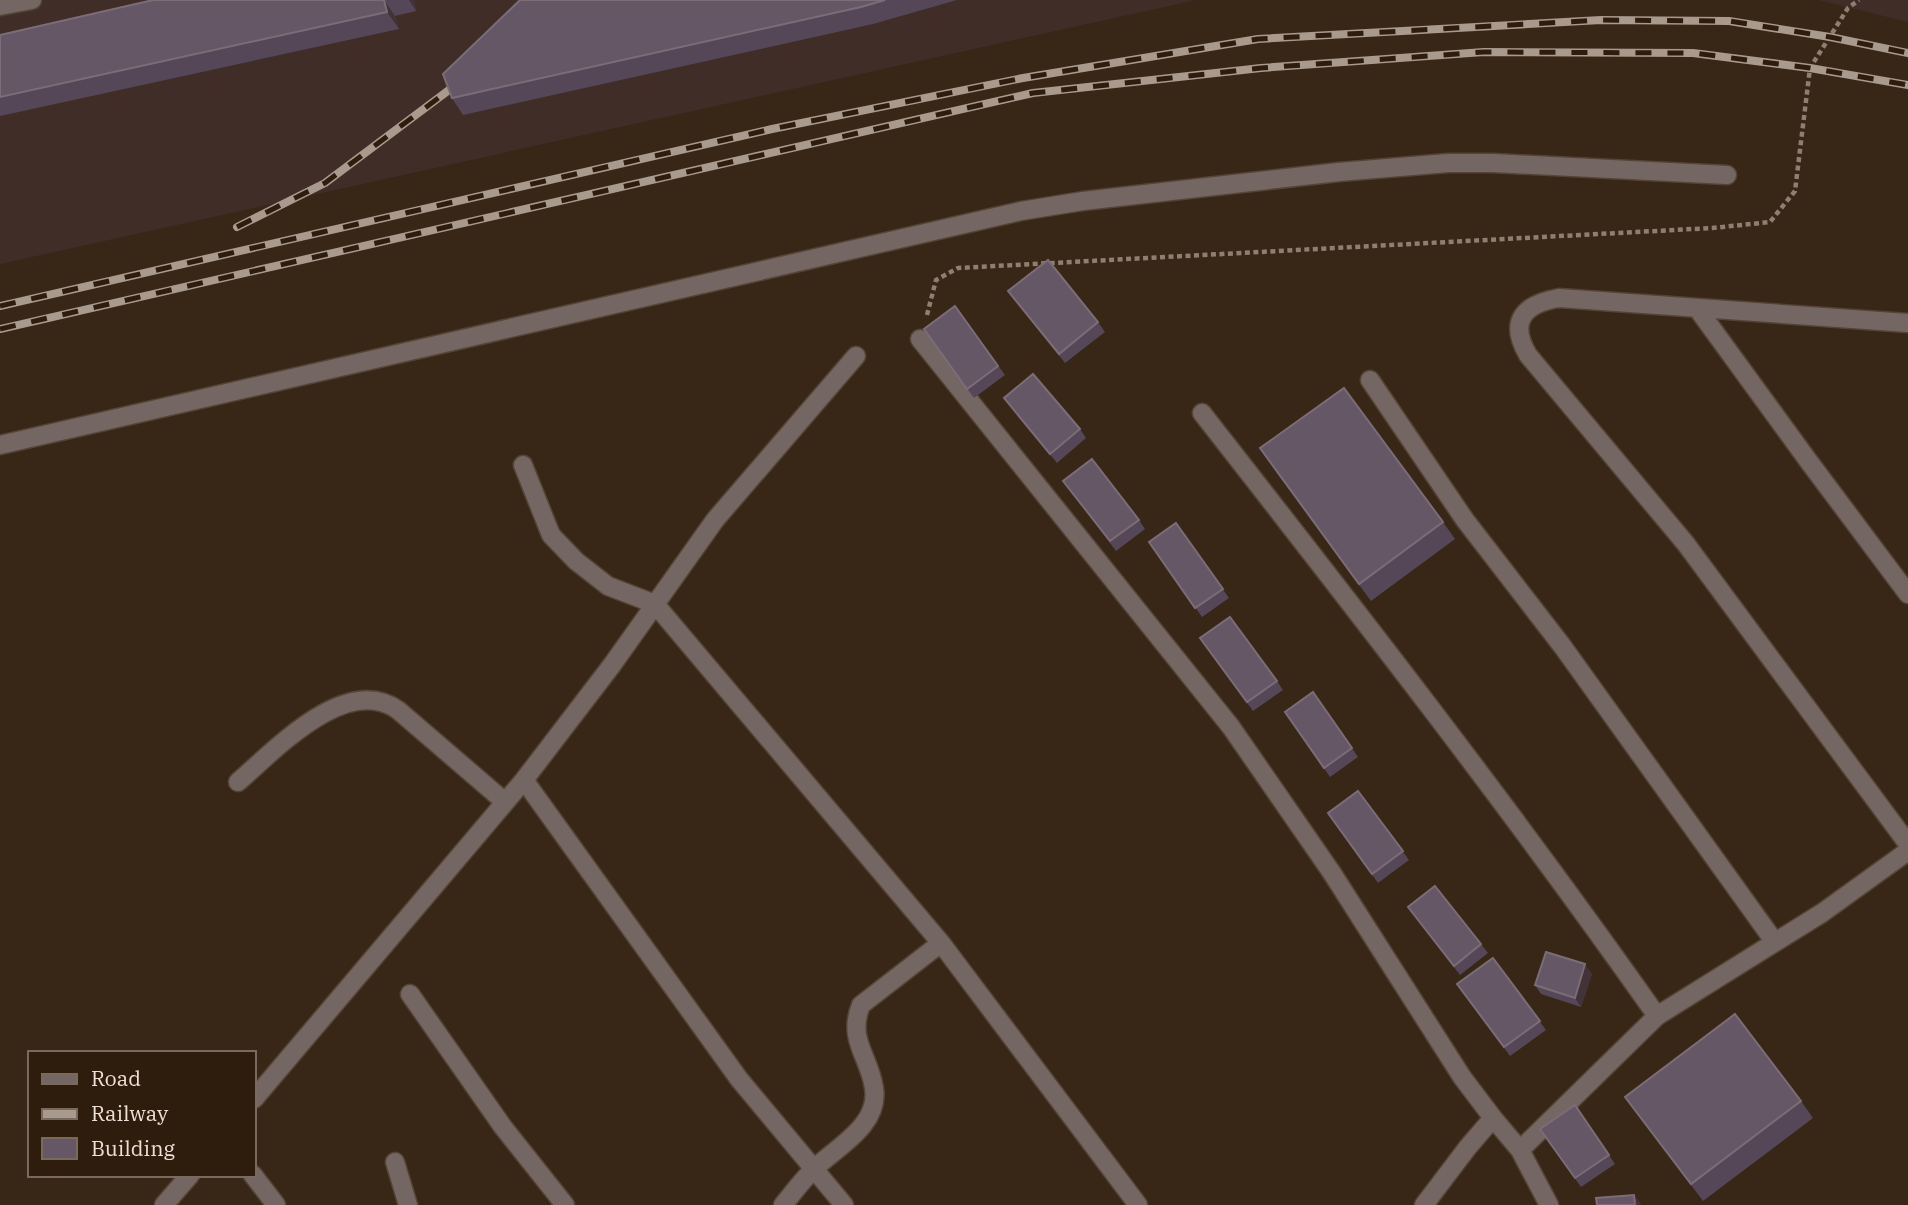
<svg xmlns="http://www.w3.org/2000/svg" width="1908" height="1205" font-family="'IBM Plex Serif',serif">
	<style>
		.industrial { fill: #402d28 }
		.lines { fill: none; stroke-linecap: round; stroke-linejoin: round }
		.lane-casing { stroke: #554435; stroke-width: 21 }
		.street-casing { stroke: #554435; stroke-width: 21 }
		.path { stroke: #8e7f71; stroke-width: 4.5; stroke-dasharray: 5 3.5; stroke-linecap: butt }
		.lane { stroke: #746763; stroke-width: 18 }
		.street { stroke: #746763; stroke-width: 18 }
		.rail-casing { stroke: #a99a8e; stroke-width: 8 }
		.rail { stroke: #2e1c0c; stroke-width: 5; stroke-dasharray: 16; stroke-linecap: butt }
		.wall { fill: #554758 }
		.shaded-wall { fill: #433338 }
		.building { fill: #665766; stroke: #7b6c78; stroke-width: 2 }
	</style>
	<rect width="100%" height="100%" fill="#382616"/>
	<path class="industrial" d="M0 0H1196L0 264Z
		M1818 0H1908V22Z"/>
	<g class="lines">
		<g class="lane-casing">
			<path id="lane" d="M0 6 32 0
				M0 445 1021 211 1083 201 1339 172 1448 163H1493L1727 175
				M238 782C275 750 346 673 398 710L505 802"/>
		</g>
		<g class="street-casing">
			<path id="street" d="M1697 308 1807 459 1908 594
				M1908 323 1559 298C1524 304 1508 321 1528 355L1686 544 1908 844
				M920 339 1231 727 1332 873 1462 1077 1493 1118 1468 1147 1424 1205
				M1370 380 1465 520 1563 647 1774 941
				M1202 413C1357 611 1512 810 1657 1016
				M523 465 551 535 576 561 608 586 655 604 941 943 1138 1205
				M524 780 739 1079 844 1205
				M410 994 503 1127 565 1205
				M254 1099 524 780 612 665 715 520 856 356
				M1493 1118 1520 1150 1549 1205
				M1520 1150 1657 1016 1822 913 1908 851
				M395 1162 408 1205
				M253 1175 276 1205
				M164 1205 190 1175
				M783 1205C793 1193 803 1179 815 1168 837 1147 880 1125 874 1088 869 1055 847 1040 861 1005L941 943"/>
		</g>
		<path class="path" d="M927 315 936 280 958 268 1712 228 1770 222 1795 191 1810 68 1848 8 1859 0"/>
		<use href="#lane" class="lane"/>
		<use href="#street" class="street"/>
		<g class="rail-casing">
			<path id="rail" d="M237 227 325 183 449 90 462 77
				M0 306 772 129 1023 78 1258 39 1601 20 1729 21 1830 37 1908 53
				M0 329 1033 93 1261 68 1484 52 1693 53 1810 68 1908 85"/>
		</g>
		<use href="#rail" class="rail"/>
	</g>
	<path class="wall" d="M153 0H414L416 11 395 16 399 29 0 116V35Z
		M520 0H957L873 24 463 115 452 98Z
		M1008 291 1098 322 1105 332 1065 363Z
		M955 306 1005 375 974 398 924 329Z
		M1004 398 1080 429 1086 438 1057 463Z
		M1271 465 1443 522 1455 539 1371 601Z
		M1070 490 1139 520 1145 529 1116 551Z
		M1176 523 1229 598 1202 617 1149 542Z
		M1200 638 1277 681 1283 690 1253 711Z
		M1313 692 1358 757 1330 777 1285 712Z
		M1358 791 1409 860 1378 883 1328 813Z
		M1408 907 1481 944 1488 953 1460 975Z
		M1493 958 1546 1030 1510 1056 1457 984Z
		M1592 974 1581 1007 1541 994 1535 985Z
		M1625 1097 1801 1101 1813 1118 1703 1201Z
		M1575 1105 1615 1164 1581 1187 1540 1129Z"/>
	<path class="shaded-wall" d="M384 0 395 16 399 29 387 12Z
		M409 0H414L416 11Z
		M1585 964 1592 974 1581 1007 1575 998Z
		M1634 1195 1641 1204V1205H1635Z"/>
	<path class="building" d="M153 0H384L387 12 0 97V35Z
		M520 0H885L861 7 452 98 443 74Z
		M1048 260 1098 322 1059 354 1008 291Z
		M955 306 998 366 967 389 924 329Z
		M1033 374 1080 429 1050 454 1004 398Z
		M1344 388 1443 522 1359 584 1260 448Z
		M1092 459 1139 520 1110 541 1063 481Z
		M1176 523 1223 589 1195 608 1149 542Z
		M1230 617 1277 681 1247 702 1200 638Z
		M1313 692 1352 748 1324 768 1285 712Z
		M1358 791 1403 851 1372 874 1328 813Z
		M1435 886 1481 944 1454 966 1408 907Z
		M1546 952 1585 964 1575 998 1535 985Z
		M1493 958 1540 1021 1504 1047 1457 984Z
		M1735 1014 1801 1101 1691 1184 1625 1097Z
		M1575 1105 1609 1155 1575 1178 1540 1129Z
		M1634 1195 1635 1205H1597L1596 1198Z"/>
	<rect x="28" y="1051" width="228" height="126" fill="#2e1c0c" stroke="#7a6a5d" stroke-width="2"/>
	<rect x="42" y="1074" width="35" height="10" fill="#746763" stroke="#7a6a5d" stroke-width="2"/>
	<text x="91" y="1086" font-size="21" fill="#ede0d6">Road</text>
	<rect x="42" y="1109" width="35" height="10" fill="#a99a8e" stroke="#7a6a5d" stroke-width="2"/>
	<text x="91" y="1121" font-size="21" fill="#ede0d6">Railway</text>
	<rect x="42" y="1138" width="35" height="21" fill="#665766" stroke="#7a6a5d" stroke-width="2"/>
	<text x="91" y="1156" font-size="21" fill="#ede0d6">Building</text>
</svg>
